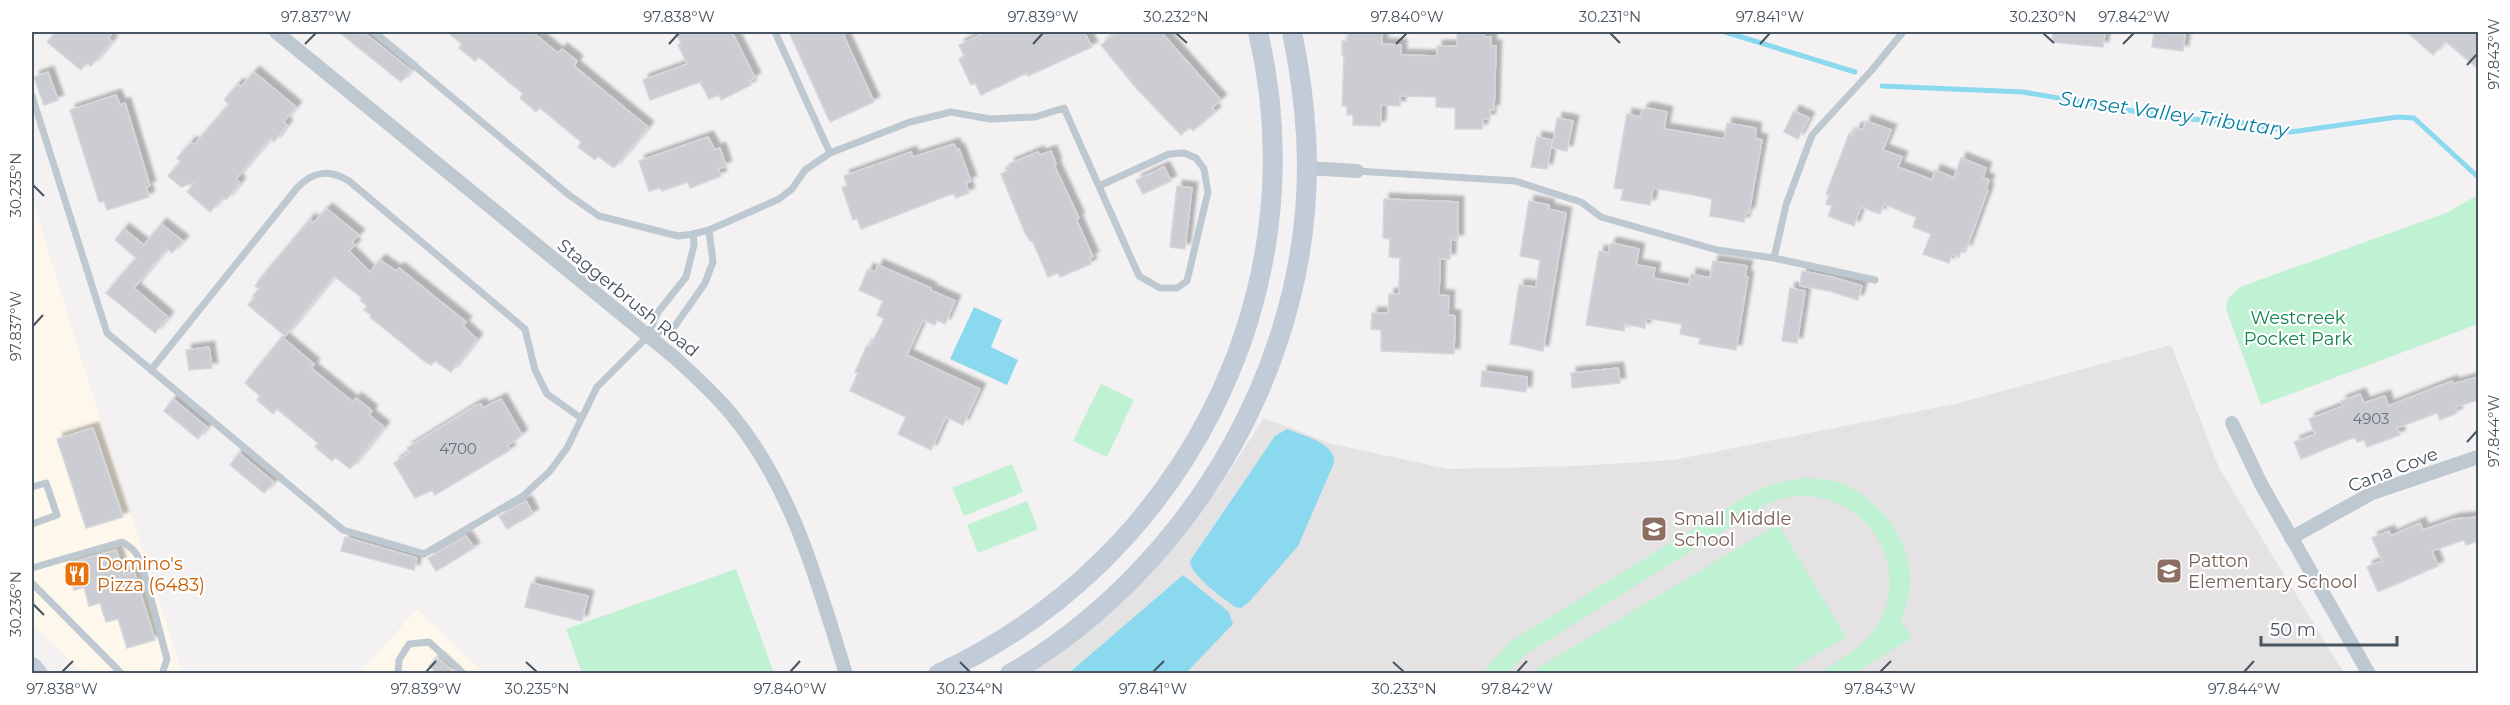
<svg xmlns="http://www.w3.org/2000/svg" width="2510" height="705" font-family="Montserrat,sans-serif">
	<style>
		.commercial { fill: #fdf8eb }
		.education { fill: #e4e2e3 }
		.green { fill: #bff1d3 }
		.water { fill: #8bd9ef }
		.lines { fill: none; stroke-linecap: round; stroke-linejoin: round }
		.stream { stroke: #8bd9ef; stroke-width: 5 }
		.building { fill: #cbcdd3; stroke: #d5d7dc; stroke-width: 1.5; filter: url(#shadow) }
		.lane { stroke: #bec8d0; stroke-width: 7 }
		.street { stroke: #bec8d0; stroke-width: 14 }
		.secondary { stroke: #c1ccd8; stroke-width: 20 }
		.ticks { fill: none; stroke: #48545f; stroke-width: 2 }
		.labels { text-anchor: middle; stroke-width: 4.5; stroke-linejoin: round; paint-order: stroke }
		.number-label { font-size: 15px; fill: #69727c }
		.street-label { font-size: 18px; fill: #48545f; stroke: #fff }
		.park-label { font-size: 18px; fill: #14844e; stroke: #fff }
		.education-label { font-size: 18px; fill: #785e54; stroke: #fff; text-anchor: start }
		.food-label { font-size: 18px; fill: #c56008; stroke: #fff; text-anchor: start }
		.water-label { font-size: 20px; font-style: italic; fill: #0980a2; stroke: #fff }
		.neatline { fill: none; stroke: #48545f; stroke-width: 2 }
		.ticks-label { font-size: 15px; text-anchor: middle; fill: #48545f }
	</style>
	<defs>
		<filter id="shadow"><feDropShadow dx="5.5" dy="-5.5" stdDeviation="1.5" flood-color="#0004"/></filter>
	</defs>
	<rect width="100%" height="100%" fill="#f3f1f1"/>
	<path class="commercial" d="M32 198 83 364 182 673H83L32 623Z
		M417 609 483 673 359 674Z"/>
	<path class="education" d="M2171 345 2219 468 2344 673 1029 674 1083 636 1154 570 1218 489 1264 418 1333 444 1448 469 1576 466 1674 460 1959 403Z"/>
	<path class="green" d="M2478 195V324L2261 405 2226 309 2228 299 2240 287 2446 213Z
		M1101 384 1134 400 1107 457 1073 441Z
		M1012 464 1023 492 964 516 952 488Z
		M1811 478C1818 479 1827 479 1834 481 1874 492 1911 537 1910 579 1910 594 1905 607 1901 621L1912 638 1854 673H1819C1840 660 1865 647 1878 624 1916 560 1857 483 1785 498 1773 500 1762 507 1752 513L1526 654 1507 673H1484L1489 665 1510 642 1743 498C1766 485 1785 479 1811 478Z
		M1027 501 1038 529 978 553 967 525Z
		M1778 524 1846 637 1786 673H1530Z
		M736 569 774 673H582L566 629Z"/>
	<path class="water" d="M974 307 1002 320 991 347 1018 360 1007 385 950 359Z
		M1287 429C1304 436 1336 443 1334 463L1298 546 1248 603 1241 608 1235 607C1223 598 1190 575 1190 561L1275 436Z
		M1183 575 1229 612 1233 624 1186 673H1069Z"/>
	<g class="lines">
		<path class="stream" d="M1725 32 1855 72
			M1882 86 2023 92 2174 118 2247 123 2291 132 2397 117 2414 118 2478 177"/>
	</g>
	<path class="building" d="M56 32H113L108 38 112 41 97 59 91 66 87 63 81 70 47 42Z
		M339 32H363L411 70 401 82Z
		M447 32H532L558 53 562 49 577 61 574 66 648 127 614 168 598 156 595 160 578 147 581 142 540 108 536 112 520 98 523 94 479 57 475 61 459 48 462 44Z
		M675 32H732L755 78 749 81 751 85 721 100 719 95 709 99 700 82 650 100 643 80 687 64 678 45 681 43Z
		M789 32H842L874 102 830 122Z
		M986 32H1084L1092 47 1028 76 1027 73 981 95 975 83 971 85 959 59 964 56 959 45Z
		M1117 32H1161L1221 100 1212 108 1215 112 1193 131 1190 127 1181 135 1137 89 1101 45Z
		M1348 32H1382V44L1401 45V55L1437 56V46H1457V32H1484V37H1491V46H1496L1494 110H1490V119H1483L1482 129H1455V108L1436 107V97L1400 96V106L1381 105 1380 126 1353 125V115H1347V106H1342L1344 55H1342V41H1348Z
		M2053 32H2105L2103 47 2052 42Z
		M2154 32 2185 35 2183 51 2152 47Z
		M2407 32H2478V69L2445 41 2433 55Z
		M48 72 58 100 44 105 34 77Z
		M254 72 296 107 283 122 287 125 274 142 270 138 236 179 240 183 226 200 223 197 210 212 187 192 194 183 181 187 168 176 181 162 177 158 191 142 194 145 229 104 224 100 238 84 241 87Z
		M116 95 120 105 125 103 150 186 146 187 149 197 107 210 104 201 99 202 70 110Z
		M1647 108 1667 112 1664 129 1683 132 1724 139 1727 123 1756 128 1755 138 1762 140 1749 213H1746L1744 222 1710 216 1712 199 1694 195 1653 188 1650 205 1621 200 1623 189 1614 188 1627 114 1641 117 1642 110Z
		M1794 111 1809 118 1798 139 1784 132Z
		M1557 118 1573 121 1567 151 1552 148Z
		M1866 121 1891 130 1883 150 1902 157 1898 167 1932 180 1935 170 1954 178 1961 158 1986 168 1983 178 1989 180 1986 189 1988 190 1966 250 1962 248 1959 257 1952 254 1949 263 1923 254 1931 234 1913 227 1916 217 1908 214 1884 204 1880 214 1861 207 1854 226 1828 216 1832 206 1826 204 1829 195 1826 194 1849 134 1853 136 1856 128 1863 130Z
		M708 137 715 150 720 148 726 166 718 169 721 176 690 188 688 182 662 191 660 188 649 191 639 161Z
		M1537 137 1552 140 1547 169 1531 167Z
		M954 144 957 150 959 149 971 181 966 183 969 193 956 198 954 193 861 229 857 218 853 220 842 187 847 186 844 176 911 152 913 157Z
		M1051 151 1056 164 1054 165 1079 218 1076 219 1093 257 1089 258 1091 264 1060 277 1058 273 1048 277 1032 240 1030 241 1025 233 1001 174 1011 169 1009 164 1038 152 1040 155Z
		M1164 167 1171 181 1143 194 1136 180Z
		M1177 186 1192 188 1185 249 1170 247Z
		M1384 199 1458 202V240H1451L1450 259H1440L1439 295 1449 296 1448 315 1455 316 1454 354 1381 351V330L1371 329 1372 313H1388L1389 294H1399V285L1400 258 1389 257 1390 239 1383 238Z
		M1529 201 1549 205 1548 209 1566 213 1543 351 1510 344 1519 285 1536 287 1540 260 1520 256Z
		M327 209 359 235 352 242 355 245 349 251 370 272 380 260 396 271 399 268 466 322 463 326 477 339 451 372 435 361 431 365 424 361 370 317 371 315 364 310 367 306 360 300 362 298 334 276 285 336 248 305 255 297 253 296 259 288 255 286 260 279 310 219 313 223Z
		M161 224 183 241 172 253 167 248 134 288 168 317 155 333 106 293 136 258 115 240 124 229 144 245Z
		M1613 243 1639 249 1636 265 1655 268 1653 278 1689 285 1691 274 1710 278 1713 261 1747 266 1745 276 1748 277 1736 350 1699 344 1700 338 1680 334 1682 324 1646 318 1645 328 1625 324 1624 331 1586 325 1599 251 1609 253 1610 244Z
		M878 265 931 288 930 290 955 301 945 324 937 320 935 325 923 320 907 355 980 389 963 425 946 417 931 450 898 434 906 417 850 391 858 373 855 372 867 345 870 347 884 319 877 315 883 301 859 290 868 269 875 272Z
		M1802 271 1832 277 1862 286 1858 300 1829 291 1800 286Z
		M1790 288 1805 291 1797 343 1782 341Z
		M282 337 314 364 311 368 353 402 356 398 372 411 369 415 384 427 350 469 335 457 332 461 315 447 318 443 277 409 273 414 257 400 260 396 245 383Z
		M209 347 212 368 189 370 186 350Z
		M1618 368 1620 383 1572 388 1571 373Z
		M1482 371 1527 377 1526 392 1481 386Z
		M2478 377V400L2455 407 2457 413 2440 420 2437 413 2397 428 2400 435 2367 447 2364 440 2357 442 2355 437 2301 459 2294 442 2315 434 2309 419 2343 406 2341 401 2360 394 2364 403 2385 396 2388 406 2452 381 2453 384Z
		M173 399 207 427 198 439 164 411Z
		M501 399 522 435 507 446 510 450 435 495 432 490 415 498 394 463 410 452 407 448 475 406 481 404 483 408Z
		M93 428 123 517 86 528 57 439Z
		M239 453 274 482 264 493 230 465Z
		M526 501 533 514 507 529 499 516Z
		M2478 517V541L2466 545 2464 540 2432 551 2438 566 2378 592 2367 567 2382 561 2372 538 2389 531 2391 536 2420 523 2423 530 2454 519Z
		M466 536 474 548 436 571 428 558Z
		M345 537 417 558 414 570 341 551Z
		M116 550 124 575 134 572 155 640 127 648 118 619 106 622 100 603 89 606 84 587 74 590 66 564Z
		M531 583 588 596 582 621 525 607Z
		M437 657 455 674H437L429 666Z"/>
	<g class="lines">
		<path class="lane" d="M374 32 569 195 599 216 678 236 693 234 709 230 779 199 792 189 805 170 830 153 910 122 951 112 990 119 1035 117 1064 108 1139 276 1160 288H1177L1187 281 1208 192 1204 169 1196 158 1184 153 1169 154 1099 186
			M775 32 830 153
			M32 96 107 333 343 530 424 554 523 496 550 471 567 448 597 387 647 337 658 312 686 277 694 245 693 234
			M1357 171 1515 181 1581 202 1601 217 1717 250 1774 258 1875 280
			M1774 258 1786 205 1812 135 1871 71 1903 32
			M649 336 675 326 705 283 713 262 709 230
			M151 370 297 188C313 171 329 169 349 181L525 329 535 370 547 394 581 418
			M32 487 46 483 57 515 32 524
			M32 568 122 542C133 548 137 553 142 565L167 659 162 674
			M32 583 122 674
			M398 674 399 660 409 644 429 642 464 674"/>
		<path class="street" d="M276 32 674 357C694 375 715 394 732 415 793 489 818 584 846 674
			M1306 168 1357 171
			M2232 423 2261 484 2369 674
			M2291 538 2372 493 2478 457"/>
		<path class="secondary" d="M32 667 38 674
			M938 674C1182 562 1320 294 1258 32
			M1010 674C1195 566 1319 351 1306 135 1304 100 1299 66 1292 32"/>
	</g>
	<path class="ticks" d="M1176 33 1187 43M1610 33 1620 43M2043 33 2054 43M305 44 316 33M669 44 679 33M1033 44 1043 33M1396 44 1407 33M1760 44 1770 33M2123 44 2134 33M2467 65 2477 54M33 185 44 196M33 326 43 315M2467 442 2477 431M33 604 44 615M526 662 537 672M960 662 970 672M1393 662 1404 672M62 672 73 661M426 672 436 661M790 672 800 661M1153 672 1164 661M1517 672 1527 661M1880 672 1891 661M2244 672 2254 661"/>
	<defs>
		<g id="school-square" transform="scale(1.35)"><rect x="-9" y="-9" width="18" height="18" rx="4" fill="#8d6e63" stroke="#fff"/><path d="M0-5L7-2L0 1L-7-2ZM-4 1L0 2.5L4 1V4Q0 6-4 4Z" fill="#fff"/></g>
		<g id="restaurant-square" transform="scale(1.35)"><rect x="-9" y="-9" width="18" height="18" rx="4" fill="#e8710a" stroke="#fff"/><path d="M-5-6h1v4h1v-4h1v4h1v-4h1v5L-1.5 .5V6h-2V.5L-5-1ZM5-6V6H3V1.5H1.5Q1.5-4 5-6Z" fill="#fff"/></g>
	</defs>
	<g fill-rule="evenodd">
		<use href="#school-square" x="1654" y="529"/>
		<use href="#school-square" x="2169" y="571"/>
		<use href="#restaurant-square" x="77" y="574"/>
	</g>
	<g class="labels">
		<g class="number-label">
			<text x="2371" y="424">4903</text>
			<text x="458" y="454">4700</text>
		</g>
		<g class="street-label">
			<text transform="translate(628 298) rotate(39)" y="6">Staggerbrush Road</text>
			<text transform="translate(2393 470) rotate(-21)" y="6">Cana Cove</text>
		</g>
		<g class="park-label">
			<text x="2298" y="324">Westcreek<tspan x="2298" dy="21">Pocket Park</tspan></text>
		</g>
		<g class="education-label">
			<text x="1674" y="525">Small Middle<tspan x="1674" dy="21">School</tspan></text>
			<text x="2188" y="567">Patton<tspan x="2188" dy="21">Elementary School</tspan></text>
		</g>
		<g class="food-label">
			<text x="97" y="570">Domino's<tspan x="97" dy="21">Pizza (6483)</tspan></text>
		</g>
		<g class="water-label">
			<text transform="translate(2174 114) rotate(8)" y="7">Sunset Valley Tributary</text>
		</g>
	</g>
	<rect width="2510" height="705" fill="none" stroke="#ffffff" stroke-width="66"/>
	<path d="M2261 636v9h136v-9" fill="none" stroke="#48545f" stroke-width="3"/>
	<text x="2270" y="636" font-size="18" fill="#48545f" stroke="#ffffff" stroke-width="4.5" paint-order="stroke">50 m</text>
	<rect x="33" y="33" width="2444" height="639" class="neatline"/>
	<g class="ticks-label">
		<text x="316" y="22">97.837°W</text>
		<text x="679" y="22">97.838°W</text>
		<text x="1043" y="22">97.839°W</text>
		<text x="1176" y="22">30.232°N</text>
		<text x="1407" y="22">97.840°W</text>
		<text x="1610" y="22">30.231°N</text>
		<text x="1770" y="22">97.841°W</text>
		<text x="2043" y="22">30.230°N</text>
		<text x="2134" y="22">97.842°W</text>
		<text transform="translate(2494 54) rotate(-90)" y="5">97.843°W</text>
		<text transform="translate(16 185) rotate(-90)" y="5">30.235°N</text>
		<text transform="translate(16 326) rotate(-90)" y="5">97.837°W</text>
		<text transform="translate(2494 431) rotate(-90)" y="5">97.844°W</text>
		<text transform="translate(16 604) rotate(-90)" y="5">30.236°N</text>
		<text x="62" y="694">97.838°W</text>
		<text x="426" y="694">97.839°W</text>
		<text x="537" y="694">30.235°N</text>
		<text x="790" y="694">97.840°W</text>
		<text x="970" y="694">30.234°N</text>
		<text x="1153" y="694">97.841°W</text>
		<text x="1404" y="694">30.233°N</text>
		<text x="1517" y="694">97.842°W</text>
		<text x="1880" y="694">97.843°W</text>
		<text x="2244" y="694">97.844°W</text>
	</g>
</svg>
